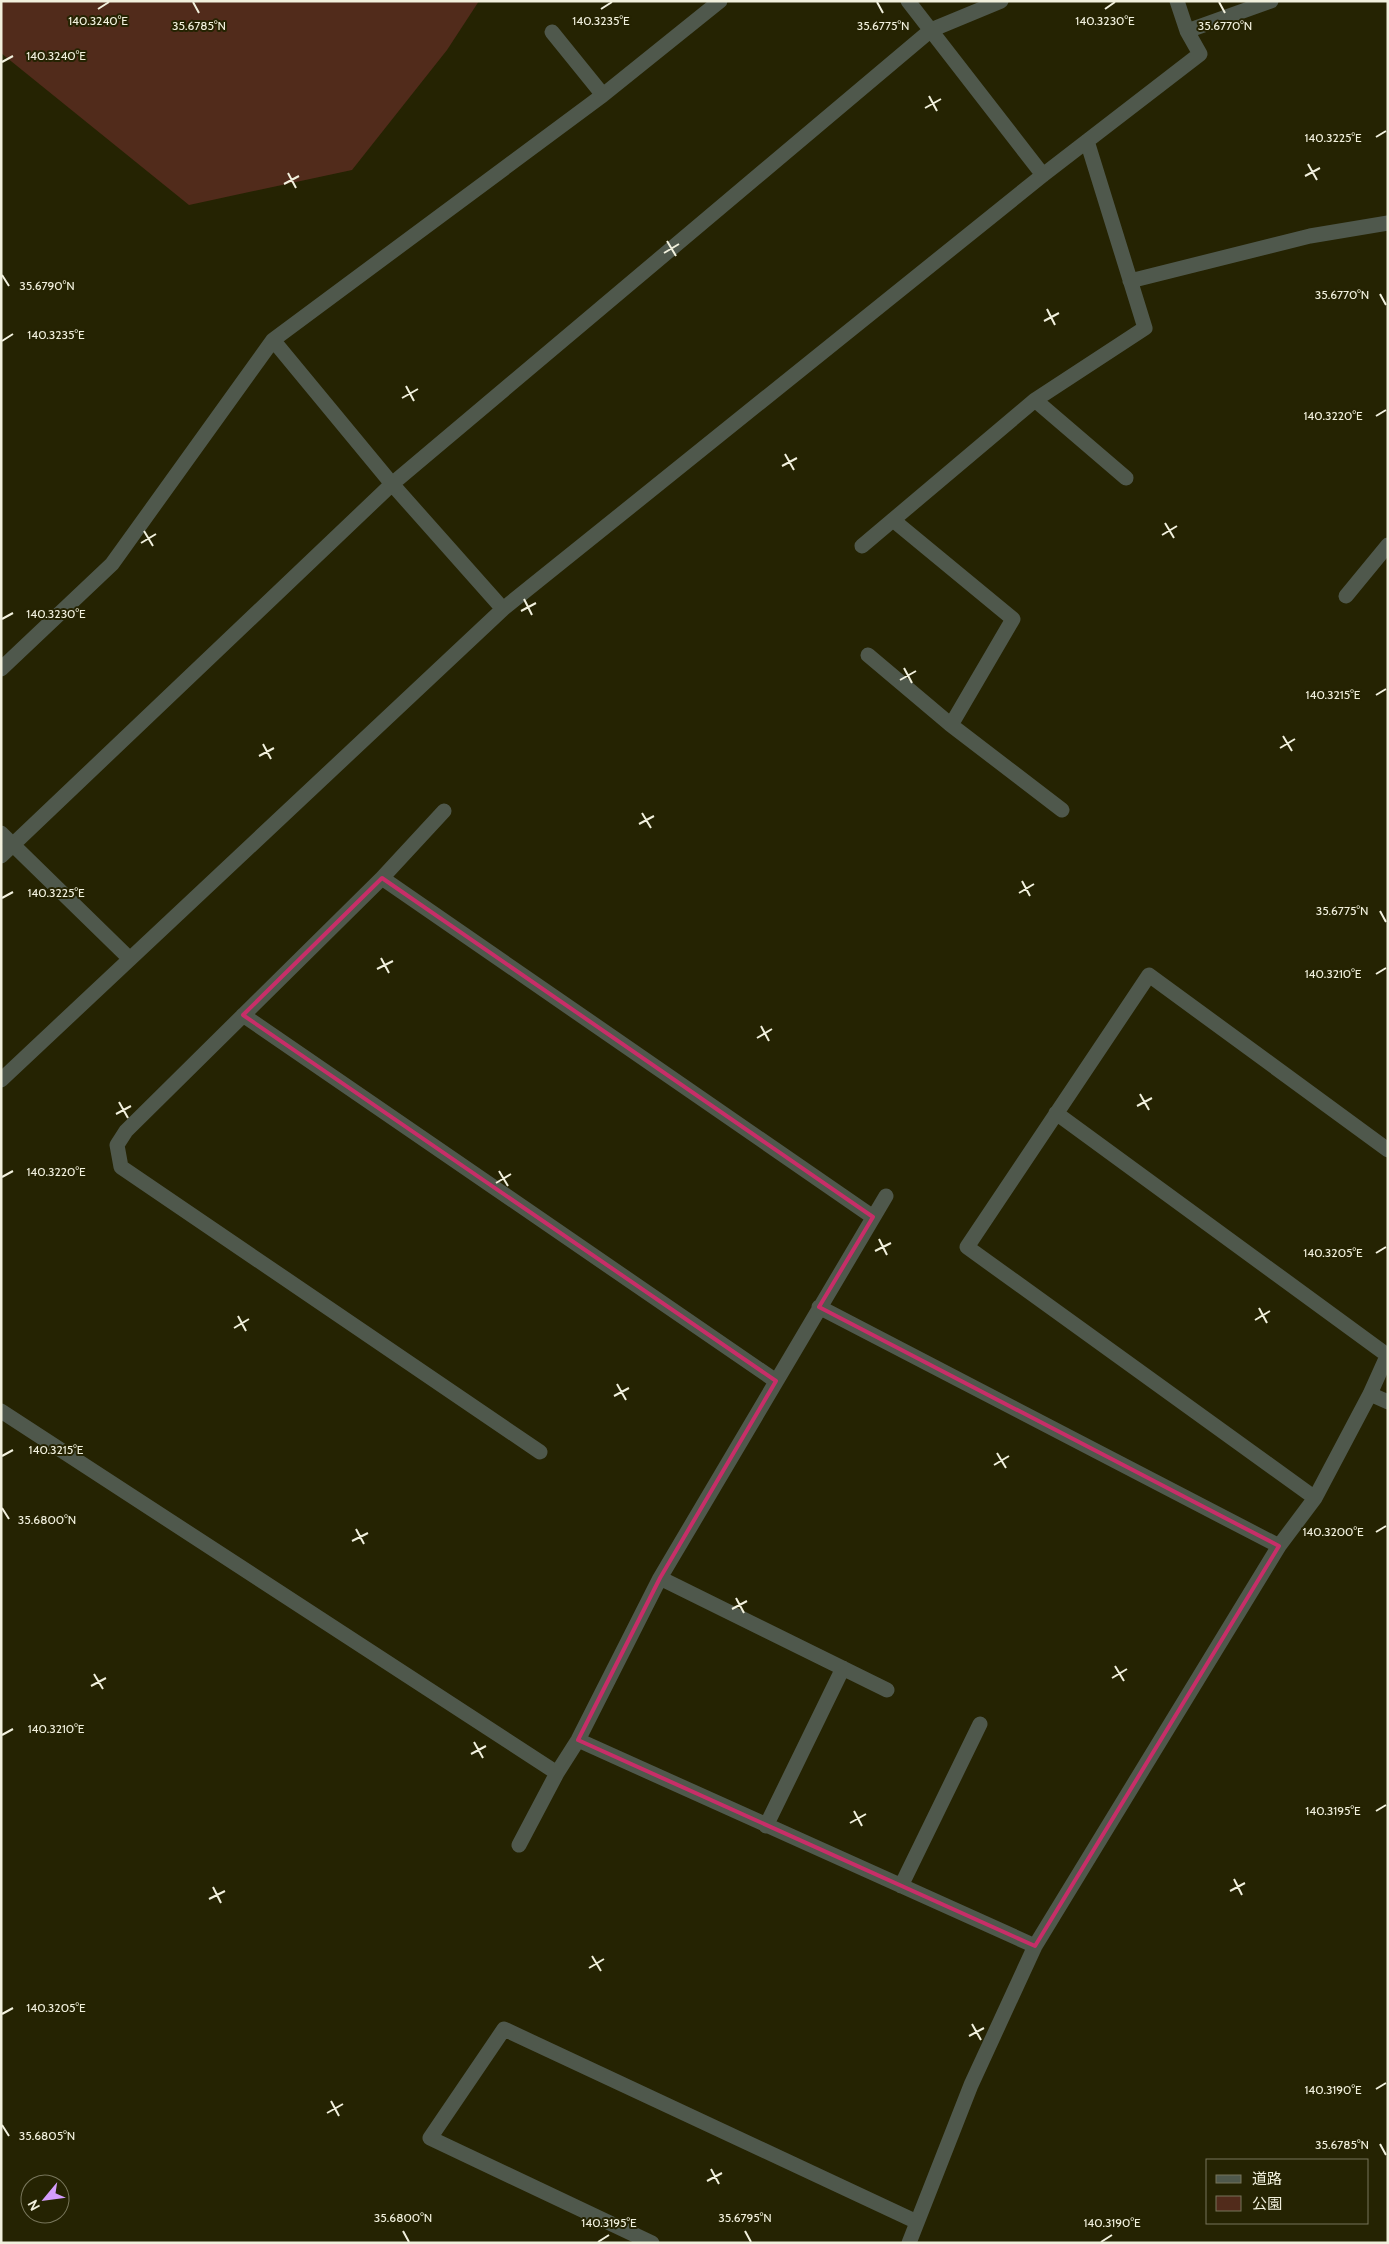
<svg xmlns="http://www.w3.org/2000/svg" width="1389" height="2244" font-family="Cabin,'Noto Sans JP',sans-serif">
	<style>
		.green { fill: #512b1b }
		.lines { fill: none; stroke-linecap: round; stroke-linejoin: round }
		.minor { stroke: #4f584c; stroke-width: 15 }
		.marked { fill: none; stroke: #c72e68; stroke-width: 4; stroke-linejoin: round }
		.ticks { fill: none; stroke: #f1f0dd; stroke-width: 2 }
		.ticks-label { font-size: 12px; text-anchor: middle; fill: #f1f0dd; stroke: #252302; stroke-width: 4; stroke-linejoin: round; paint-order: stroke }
	</style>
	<rect width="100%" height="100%" fill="#252302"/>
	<path class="green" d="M1 1H479L447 50 352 170 189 205 1 53Z"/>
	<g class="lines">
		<path class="minor" d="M908 1 1043 175
			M1187 31 1271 1
			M552 32 603 95
			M1130 281 1310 236 1388 223
			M273 340 392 484 503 609
			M1035 400 1126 478
			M893 520 1013 619 951 725
			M862 546 1035 400 1145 328 1087 141
			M1346 596 1388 545
			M868 655 951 725 1062 810
			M1 669 112 564 273 340 603 95 720 1
			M444 811 382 878 126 1131 117 1145 121 1167 540 1452
			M1 833 130 959
			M1 856 392 484 931 30 1001 1
			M382 878 873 1217
			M243 1015 776 1381
			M1 1080 503 609 1043 175 1200 54 1187 31 1177 1
			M1056 1113 1387 1355
			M819 1307 1279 1546
			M1370 1394 1388 1402
			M1 1411 557 1773
			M1315 1498 967 1247 1149 975 1388 1150
			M660 1578 887 1690
			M578 1740 1035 1946
			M766 1826 843 1668
			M519 1845 557 1773 578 1740 660 1578 886 1196
			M901 1886 980 1724
			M652 2243 430 2138 504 2029 917 2222
			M909 2243 971 2085 1035 1946 1279 1546 1315 1498 1370 1394 1388 1354"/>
	</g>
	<path class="marked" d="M382 878 873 1217 819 1307 1279 1546 1035 1946 578 1740 660 1578 776 1381 243 1015Z"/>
	<path class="ticks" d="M193 2 199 13M877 2 883 13M1219 2 1225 13M98 9 109 2M601 9 612 2M1105 9 1115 2M2 62 13 56M929 96 937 111M925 108 941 99M1376 137 1386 131M1308 164 1317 180M288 173 296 188M1305 176 1320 168M284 184 299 176M667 241 676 256M664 253 679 244M2 275 9 286M1380 294 1386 305M1047 309 1055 325M1044 321 1059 313M2 341 13 334M406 386 414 401M402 398 418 389M1376 416 1386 410M785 454 794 470M782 466 797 458M1165 523 1174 538M144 531 153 546M1162 535 1177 526M141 543 156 534M524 599 532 615M521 611 536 603M2 619 13 613M904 668 912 683M900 680 916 671M1376 695 1386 689M1283 736 1292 751M263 744 271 759M1280 748 1295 739M259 756 274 748M642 813 651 828M639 824 654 816M1022 881 1030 896M1019 893 1034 884M2 898 13 892M1380 911 1386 922M381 958 389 973M377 969 393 961M1376 974 1386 968M761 1026 769 1041M757 1038 772 1029M1140 1094 1149 1110M119 1102 128 1118M1137 1106 1152 1098M116 1114 131 1106M499 1171 508 1186M2 1177 13 1171M496 1183 511 1174M879 1239 887 1255M875 1251 891 1243M1376 1253 1386 1247M1259 1308 1267 1323M238 1316 246 1331M1255 1320 1270 1311M234 1328 249 1319M617 1384 626 1400M614 1396 629 1388M997 1453 1006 1468M2 1456 13 1450M994 1465 1009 1456M2 1508 9 1519M356 1529 364 1544M1376 1532 1386 1526M352 1541 368 1533M736 1598 744 1613M732 1609 747 1601M1115 1666 1124 1681M94 1674 103 1689M1112 1678 1127 1669M91 1686 106 1678M2 1735 13 1729M474 1742 483 1758M471 1754 486 1746M854 1811 862 1826M1376 1811 1386 1805M850 1823 866 1814M1234 1879 1242 1895M213 1887 221 1903M1230 1891 1245 1883M209 1899 225 1891M592 1956 601 1971M589 1968 604 1959M2 2014 13 2008M972 2024 981 2040M969 2036 984 2028M1376 2089 1386 2083M331 2101 339 2116M327 2113 343 2104M2 2125 9 2136M1380 2144 1386 2155M711 2169 719 2184M707 2181 722 2173M403 2231 409 2242M745 2231 751 2242M598 2242 609 2235M1101 2242 1112 2235"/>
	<g class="ticks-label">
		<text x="98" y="25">140.3240°E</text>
		<text x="601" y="25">140.3235°E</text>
		<text x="1105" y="25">140.3230°E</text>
		<text x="199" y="30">35.6785°N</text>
		<text x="883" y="30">35.6775°N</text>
		<text x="1225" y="30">35.6770°N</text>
		<text x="56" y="60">140.3240°E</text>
		<text x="1333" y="142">140.3225°E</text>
		<text x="47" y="290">35.6790°N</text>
		<text x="1342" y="299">35.6770°N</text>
		<text x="56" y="339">140.3235°E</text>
		<text x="1333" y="420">140.3220°E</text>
		<text x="56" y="618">140.3230°E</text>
		<text x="1333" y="699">140.3215°E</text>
		<text x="56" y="897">140.3225°E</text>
		<text x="1342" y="915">35.6775°N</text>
		<text x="1333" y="978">140.3210°E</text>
		<text x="56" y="1176">140.3220°E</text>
		<text x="1333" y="1257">140.3205°E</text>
		<text x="56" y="1454">140.3215°E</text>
		<text x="47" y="1524">35.6800°N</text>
		<text x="1333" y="1536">140.3200°E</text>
		<text x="56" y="1733">140.3210°E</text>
		<text x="1333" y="1815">140.3195°E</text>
		<text x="56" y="2012">140.3205°E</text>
		<text x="1333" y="2094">140.3190°E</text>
		<text x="47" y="2140">35.6805°N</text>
		<text x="1342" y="2149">35.6785°N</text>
		<text x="403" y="2222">35.6800°N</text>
		<text x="745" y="2222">35.6795°N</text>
		<text x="609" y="2227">140.3195°E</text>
		<text x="1112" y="2227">140.3190°E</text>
	</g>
	<rect width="1389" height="2244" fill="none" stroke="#f1f0dd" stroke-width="5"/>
	<rect x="1206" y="2159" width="162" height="65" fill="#252302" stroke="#77755a"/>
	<rect x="1216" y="2175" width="25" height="8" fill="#4f584c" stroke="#77755a"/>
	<text x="1252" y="2184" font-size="15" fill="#f1f0dd">道路</text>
	<rect x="1216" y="2196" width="25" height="15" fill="#512b1b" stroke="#77755a"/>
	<text x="1252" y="2209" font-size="15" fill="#f1f0dd">公園</text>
	<g transform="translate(45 2199) rotate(241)"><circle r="24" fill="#252302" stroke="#77755a"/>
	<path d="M0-4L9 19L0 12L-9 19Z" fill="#d49cfc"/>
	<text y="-8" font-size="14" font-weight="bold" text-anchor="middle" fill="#f1f0dd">N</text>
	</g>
</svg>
